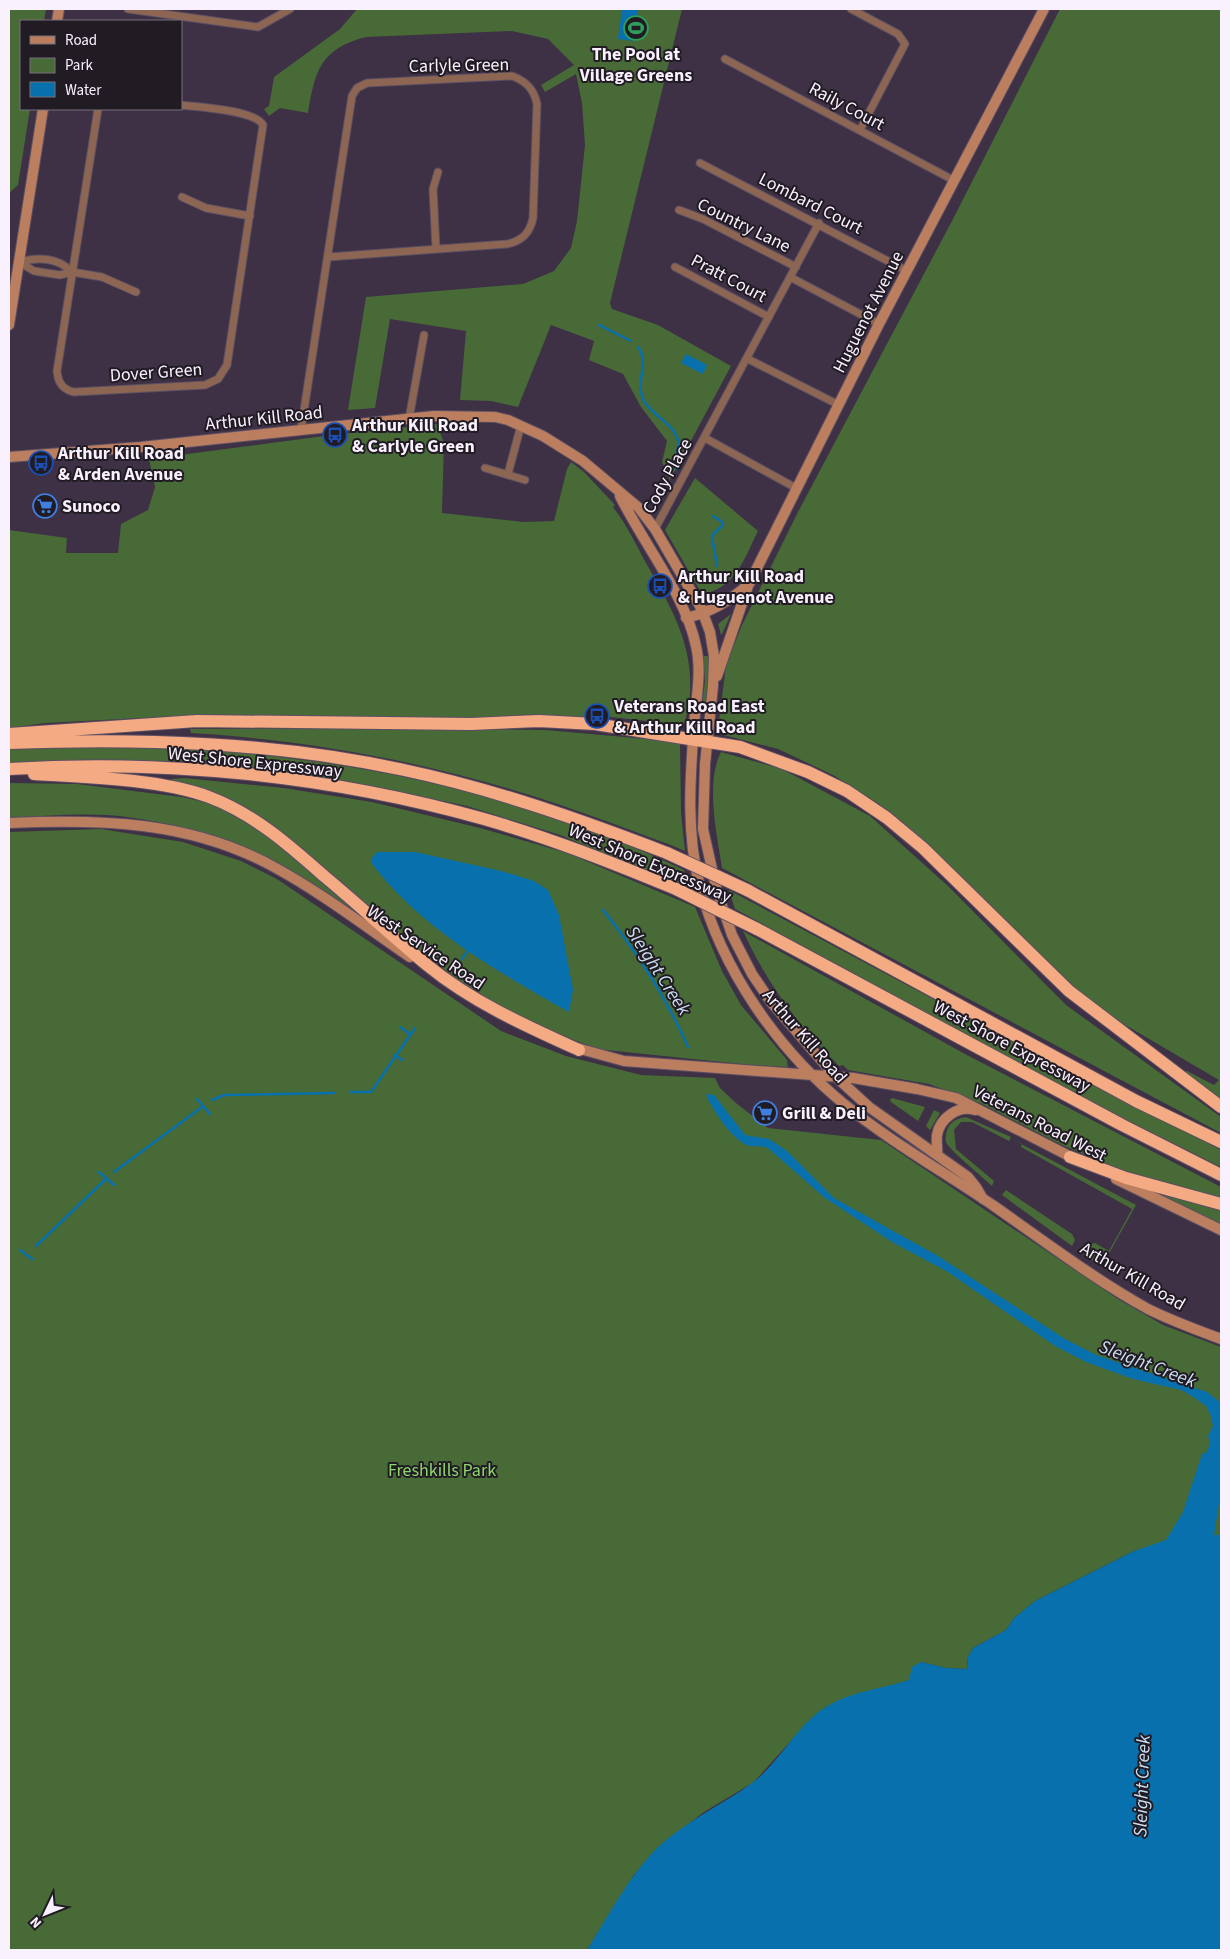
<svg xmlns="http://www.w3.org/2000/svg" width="1230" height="1959" font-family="'Source Sans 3',sans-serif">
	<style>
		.green { fill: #476a37 }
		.water { fill: #0770ad }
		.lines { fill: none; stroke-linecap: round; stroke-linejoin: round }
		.stream { stroke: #0770ad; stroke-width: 2.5 }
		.street-casing { stroke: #5c4f63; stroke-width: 9 }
		.secondary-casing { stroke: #5c4f63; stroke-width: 12 }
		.highway-casing { stroke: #5c4f63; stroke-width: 14 }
		.street { stroke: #8c6652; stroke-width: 7 }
		.secondary { stroke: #bb7f60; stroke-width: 10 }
		.highway { stroke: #f4aa83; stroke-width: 12 }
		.highway-bridge-casing { stroke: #5c4f63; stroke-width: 14; stroke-linecap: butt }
		.highway-bridge { stroke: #f4aa83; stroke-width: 12 }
		.labels { text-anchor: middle; stroke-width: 4; stroke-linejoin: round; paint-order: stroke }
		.poi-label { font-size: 18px; font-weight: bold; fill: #faf1fe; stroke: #211b24; text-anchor: start }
		.street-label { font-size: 18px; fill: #faf1fe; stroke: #211b24 }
		.park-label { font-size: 18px; fill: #8dd66c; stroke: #211b24 }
		.water-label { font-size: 19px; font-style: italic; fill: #cbdff0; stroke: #211b24 }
	</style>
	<rect width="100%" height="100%" fill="#3e3045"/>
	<path class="green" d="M9 9H46L44 21H21V109H30L18 185 9 193Z
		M357 9H682L610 303 612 309 658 325 731 366 670 480 662 462 667 441 641 407 623 374 589 360 594 341 551 325 518 407 491 401 460 400 466 331 390 319 375 408 348 410 366 297 523 284 554 271 571 248 577 221 585 145 582 103 576 74 545 92 541 85 574 65 548 39 512 31 366 37C320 49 315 71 308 113L280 108 269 116 264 109 269 106 274 77 340 29Z
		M1060 9H1221V1103L1178 1072 1187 1071 1214 1085 1219 1080 1098 1009 1055 972 920 837 879 804 833 775 778 749 720 734 718 729 726 665 742 625 798 512 953 219Z
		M437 424 444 443 442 513 523 522 554 521 567 469 571 462 584 472 615 505 613 507C626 524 636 544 646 563 676 615 703 662 684 725L592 715 591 719 141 718 45 723 9 728V530L67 538 66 553H118L121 524 148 510 155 487 149 459 332 435Z
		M695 478 758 531C744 559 735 589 702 594L665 530Z
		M731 614 722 634 721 635 718 624Z
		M703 656H708L710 680 708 705 702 704 705 681Z
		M393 728 546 730 680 742 681 812 685 851C662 841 637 833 614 824 476 772 338 742 191 733L190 729Z
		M102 746C302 748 503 783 684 870L687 887 560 835 467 806 367 785 272 769 177 761 9 764V749Z
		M721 752 782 769 870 816 948 886 1066 1005 1221 1117V1133L722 868C717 835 705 783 721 752Z
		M184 778 284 788 372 802 480 828 567 853 695 907 722 971 741 1005 787 1060 788 1067 751 1065 596 1049 516 1016 457 979 389 927 263 821 171 783V779Z
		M9 783 77 784 182 797 221 806 253 823 364 916 362 920C339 903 315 884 290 870 239 843 184 824 127 817 88 812 48 816 9 818Z
		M101 829 183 842 241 861 277 879 501 1031 566 1056 641 1075 715 1078 720 1088 736 1103 768 1128 881 1140 1118 1299 1163 1325 1221 1347V1535L1134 1551 1035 1601 1014 1618 1006 1630 973 1648 968 1657 967 1669 946 1668 921 1662 909 1680 826 1707 807 1723 754 1782 704 1812 659 1847 634 1875 587 1950H9V832Z
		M729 890 1109 1093 1221 1150V1167L1102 1108 735 909Z
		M743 931 965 1054 1221 1187V1200L1126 1172 1062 1145 982 1104 929 1084 848 1070 843 1065 839 1066C798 1025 767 984 743 931Z
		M892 1098 925 1107 918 1121 891 1102 890 1100Z
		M934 1110 940 1113 930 1130 926 1126Z
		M966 1117 1011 1137 1009 1141 972 1122H961L954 1130 956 1149 994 1181 992 1186C984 1178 949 1150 946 1142 945 1137 946 1131 949 1126 953 1120 959 1118 966 1117Z
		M1012 1139 1136 1205 1102 1266 1084 1255 1088 1245 1095 1243 1109 1251 1132 1209 1021 1147 1022 1144Z
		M1152 1189 1221 1210V1226L1150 1192Z
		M1006 1190 1072 1234 1075 1240 1072 1246 1002 1195Z"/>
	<path class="water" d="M622 9H638L634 41 618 39Z
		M686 354 707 365 703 374 681 363Z
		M377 852H415L501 871 534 881 548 890 559 915 573 990 569 1012C497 971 423 930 372 864L371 859Z
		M706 1094 714 1095 745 1135 769 1139 787 1151 834 1198 938 1256 1065 1339 1096 1355 1207 1392 1221 1403V1491L1214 1535H1221V1950H587C609 1915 629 1876 658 1847 686 1821 722 1805 752 1783 779 1764 797 1724 826 1707 852 1691 882 1689 909 1680L912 1667 921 1662 946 1668 967 1669 968 1657 973 1648 1006 1630 1014 1618 1035 1601 1134 1551 1166 1540 1183 1512 1202 1454 1207 1452 1210 1443 1208 1436 1213 1426 1211 1416 1206 1406 1195 1398 1181 1390 1133 1379 1086 1362 1055 1346 948 1272 892 1242 825 1198 769 1149C762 1145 757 1147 750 1146 734 1143 711 1108 706 1094Z"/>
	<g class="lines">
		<path class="stream" d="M599 325 631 341
			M638 347C650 364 635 381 643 399 650 415 673 422 678 440 681 450 670 459 676 469
			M713 516 722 522V526L714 533 712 537 717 566
			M603 910C637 952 666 997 688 1047
			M462 959 468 950
			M400 1027 410 1034
			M395 1055 402 1060
			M351 1092H371L415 1028
			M197 1099 210 1114
			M212 1100 224 1095 334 1093
			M99 1172 114 1185
			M114 1172 202 1107
			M36 1246 107 1178
			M20 1250 32 1259"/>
		<g class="street-casing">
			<path id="street" d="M128 9 258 27 290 9
				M851 9 898 34 905 44 860 130
				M725 59 955 181
				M98 109 57 371C58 383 63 390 74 392L205 385 218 379 227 365 263 125C255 110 198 107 181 105
				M700 163 907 271
				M182 197 206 208 250 216
				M679 210 703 219 796 267
				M436 249 433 189 438 172
				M19 262 34 271 60 275 72 272 102 277 136 292
				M19 262C39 257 57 257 72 272
				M675 267 769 317
				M790 277 879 324
				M748 359 839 405
				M409 419 424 335
				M301 430 352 96 357 88 367 83 512 76C526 81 534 89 537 104L533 218C530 233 522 241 507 244L328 257
				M705 438 796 488
				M485 468 525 480
				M508 474 521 425
				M655 529 819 223"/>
		</g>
		<g class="secondary-casing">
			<path id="secondary" d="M57 21 59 9
				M9 325 43 109
				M9 457 141 447 434 416 495 417 508 420 543 436 583 461 639 508 655 529 701 608 710 632 714 656 713 686 705 764 703 829 717 891 732 935 752 974 771 1002 835 1076 869 1107 968 1177 976 1187 983 1199
				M620 496C643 543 686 596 696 646 702 672 696 699 694 725 690 779 686 834 700 887 722 970 778 1050 844 1104 891 1142 944 1172 994 1206 1044 1241 1094 1279 1148 1309 1172 1321 1197 1330 1221 1339
				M686 618C712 612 729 601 749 584L879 324 1044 9
				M717 676 748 586
				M9 823C101 819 191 821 274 867 322 893 366 927 410 957
				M573 1047 624 1061 853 1078 917 1089 956 1098 1077 1160
				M937 1155C938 1149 936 1142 937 1135 940 1118 958 1105 975 1110
				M1116 1179 1221 1230"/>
		</g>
		<g class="highway-casing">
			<path id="highway" d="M9 734 197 721 471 724 539 721 595 724 740 747 808 772 847 791 887 818 923 848 1069 991 1221 1107
				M9 743C141 738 275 742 404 770 494 789 581 820 667 853
				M9 769C167 759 331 776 484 819 550 838 613 863 676 889
				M34 774C86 777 161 779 209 797 254 814 289 845 324 876 359 905 392 936 427 965 472 1002 526 1026 579 1050
				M747 890 1136 1101 1221 1142
				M757 929 1122 1125 1221 1175
				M1070 1157 1126 1178 1221 1204"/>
		</g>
		<use href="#street" class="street"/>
		<use href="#secondary" class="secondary"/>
		<use href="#highway" class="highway"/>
		<g class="highway-bridge-casing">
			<path id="highway-bridge" d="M667 853 747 890
				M676 889 757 929"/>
		</g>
		<use href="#highway-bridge" class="highway-bridge"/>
	</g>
	<defs>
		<g id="stadium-ring" transform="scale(1.25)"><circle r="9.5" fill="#211b24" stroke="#2e9e5b" stroke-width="1.5"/><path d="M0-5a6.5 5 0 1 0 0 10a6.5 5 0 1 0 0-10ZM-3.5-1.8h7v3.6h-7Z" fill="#2e9e5b"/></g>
		<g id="bus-ring" transform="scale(1.25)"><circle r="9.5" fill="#211b24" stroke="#1a4fb4" stroke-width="1.5"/><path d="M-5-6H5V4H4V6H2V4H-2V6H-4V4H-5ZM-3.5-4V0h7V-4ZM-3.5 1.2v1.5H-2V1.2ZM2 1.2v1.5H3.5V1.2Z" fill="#1a4fb4"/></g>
		<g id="supermarket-ring" transform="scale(1.25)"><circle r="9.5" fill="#211b24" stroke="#3f7fe0" stroke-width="1.5"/><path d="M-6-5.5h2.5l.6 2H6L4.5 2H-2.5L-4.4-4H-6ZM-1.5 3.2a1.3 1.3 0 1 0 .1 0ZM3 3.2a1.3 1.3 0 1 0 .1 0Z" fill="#3f7fe0"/></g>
	</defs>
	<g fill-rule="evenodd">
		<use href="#stadium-ring" x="636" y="28"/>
		<use href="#bus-ring" x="335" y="435"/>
		<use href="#bus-ring" x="41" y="463"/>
		<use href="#supermarket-ring" x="45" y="506"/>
		<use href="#bus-ring" x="660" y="586"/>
		<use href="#bus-ring" x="597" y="716"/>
		<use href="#supermarket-ring" x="765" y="1113"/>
	</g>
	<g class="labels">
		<g class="poi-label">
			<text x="636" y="60" text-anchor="middle">The Pool at<tspan x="636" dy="21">Village Greens</tspan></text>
			<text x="352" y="431">Arthur Kill Road<tspan x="352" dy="21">&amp; Carlyle Green</tspan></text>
			<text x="58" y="459">Arthur Kill Road<tspan x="58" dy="21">&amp; Arden Avenue</tspan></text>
			<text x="62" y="512">Sunoco</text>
			<text x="678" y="582">Arthur Kill Road<tspan x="678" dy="21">&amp; Huguenot Avenue</tspan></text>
			<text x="614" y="712">Veterans Road East<tspan x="614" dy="21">&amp; Arthur Kill Road</tspan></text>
			<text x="782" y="1119">Grill &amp; Deli</text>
		</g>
		<g class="street-label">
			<text transform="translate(459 65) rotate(-1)" y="6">Carlyle Green</text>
			<text transform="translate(847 106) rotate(28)" y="6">Raily Court</text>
			<text transform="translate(811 203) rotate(27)" y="6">Lombard Court</text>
			<text transform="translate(744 225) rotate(26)" y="6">Country Lane</text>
			<text transform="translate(729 278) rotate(28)" y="6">Pratt Court</text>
			<text transform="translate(868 312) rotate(-63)" y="6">Huguenot Avenue</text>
			<text transform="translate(156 372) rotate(-4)" y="6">Dover Green</text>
			<text transform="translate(264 418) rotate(-6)" y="6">Arthur Kill Road</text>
			<text transform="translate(667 476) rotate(-61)" y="6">Cody Place</text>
			<text transform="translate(255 762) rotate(6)" y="6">West Shore Expressway</text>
			<text transform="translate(650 863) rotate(23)" y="6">West Shore Expressway</text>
			<text transform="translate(426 947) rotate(34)" y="6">West Service Road</text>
			<text transform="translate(805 1036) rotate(49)" y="6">Arthur Kill Road</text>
			<text transform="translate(1012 1046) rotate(28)" y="6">West Shore Expressway</text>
			<text transform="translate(1040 1123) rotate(27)" y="6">Veterans Road West</text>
			<text transform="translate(1133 1276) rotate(30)" y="6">Arthur Kill Road</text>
		</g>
		<g class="park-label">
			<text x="442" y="1476">Freshkills Park</text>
		</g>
		<g class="water-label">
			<text transform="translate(659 970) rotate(57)" y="7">Sleight Creek</text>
			<text transform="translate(1148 1363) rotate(21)" y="7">Sleight Creek</text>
			<text transform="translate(1141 1786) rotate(-88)" y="7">Sleight Creek</text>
		</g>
	</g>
	<rect width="1230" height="1959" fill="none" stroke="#faf1fe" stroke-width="20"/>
	<rect x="20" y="20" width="162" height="90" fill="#211b24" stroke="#78717b"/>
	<rect x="30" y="36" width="25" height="8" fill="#bb7f60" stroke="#78717b"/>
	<text x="65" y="45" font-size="15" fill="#faf1fe">Road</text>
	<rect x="30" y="58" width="25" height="15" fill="#476a37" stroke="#78717b"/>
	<text x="65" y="70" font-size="15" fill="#faf1fe">Park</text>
	<rect x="30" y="82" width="25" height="15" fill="#0770ad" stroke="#78717b"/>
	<text x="65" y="95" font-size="15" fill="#faf1fe">Water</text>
	<g transform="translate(45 1914) rotate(227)" stroke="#211b24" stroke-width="4" paint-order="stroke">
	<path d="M0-4L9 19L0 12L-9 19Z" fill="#faf1fe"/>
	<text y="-8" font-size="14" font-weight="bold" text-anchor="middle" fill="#faf1fe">N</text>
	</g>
</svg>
